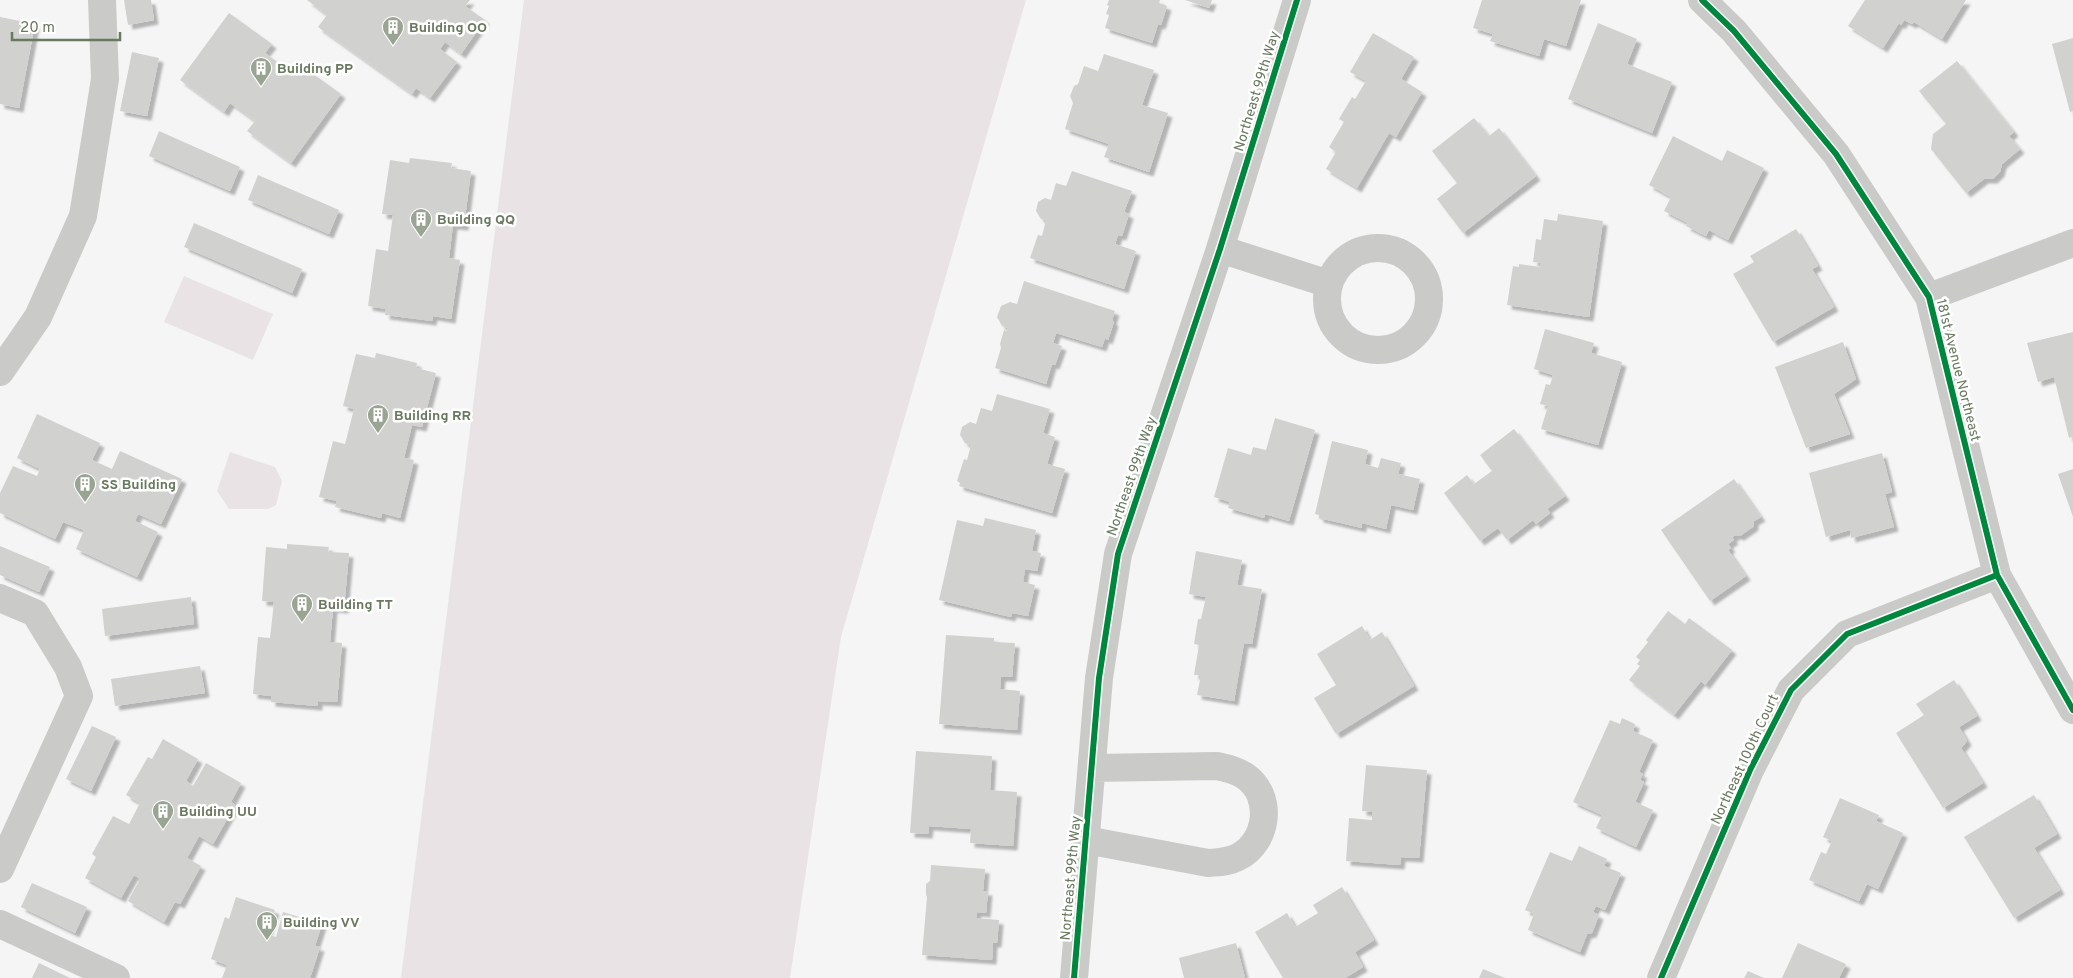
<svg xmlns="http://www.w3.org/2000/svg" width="2073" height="978" font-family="Overpass,sans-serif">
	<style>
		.green { fill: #e9e3e5 }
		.building { fill: #d1d1d0; filter: url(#shadow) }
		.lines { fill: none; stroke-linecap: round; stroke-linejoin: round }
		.minor { stroke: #cacbc9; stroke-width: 28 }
		.cycleway-casing { stroke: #fff; stroke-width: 9 }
		.cycleway { stroke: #00873e; stroke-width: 6 }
		.labels { text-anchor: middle; stroke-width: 5; stroke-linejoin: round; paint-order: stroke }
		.poi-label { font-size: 14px; font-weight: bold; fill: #68795e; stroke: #fff; text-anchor: start }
		.street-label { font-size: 14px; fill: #68795e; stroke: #fff }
	</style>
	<defs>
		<filter id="shadow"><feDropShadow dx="4.5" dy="4.5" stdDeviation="1" flood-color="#0004"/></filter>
	</defs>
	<rect width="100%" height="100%" fill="#f6f5f6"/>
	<path class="green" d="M524 0H1026L841 637 790 978H401Z
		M184 276 273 314 253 360 164 322Z
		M230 452 275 467 282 481 276 505 268 509H229L217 491Z"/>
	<path class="building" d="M124 0H151L154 20 128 25Z
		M307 0H470L465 6 485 20 461 54 445 42 440 49 457 62 430 98 416 88 412 94 318 27 327 15Z
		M1109 0H1160L1159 3 1167 6 1161 25 1158 24 1152 43 1105 28 1109 15 1106 14 1109 6 1107 5Z
		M1185 0H1212L1209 8Z
		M1482 0H1581L1566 46 1544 39 1539 56 1490 41 1493 34 1473 28Z
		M1865 0H1966L1942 39 1914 22 1912 24 1904 20 1901 25 1899 23 1883 48 1848 26Z
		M229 13 272 44 265 53 291 72 298 63 341 94 291 163 247 131 255 121 230 103 224 112 180 80Z
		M0 17 35 24 19 108 0 104Z
		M1598 23 1637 39 1627 64 1672 82 1652 133 1568 99Z
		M1373 33 1414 57 1401 79 1422 92 1396 137 1389 133 1357 188 1326 169 1336 152 1329 147 1344 122 1339 119 1352 97 1355 99 1366 81 1350 72Z
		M2073 38V111L2070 112 2052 44Z
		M132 52 159 58 147 116 120 111Z
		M1104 54 1154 70 1142 105 1168 113 1149 172 1104 157 1109 144 1065 129 1073 103 1070 96 1074 86 1078 84 1084 66 1098 71Z
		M1957 61 2014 132 2009 136 2020 149 2002 164 2000 172 1993 179H1984L1966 193 1931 149 1933 134 1946 124 1919 91Z
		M1474 118 1489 136 1499 128 1536 176 1463 233 1437 199 1457 183 1432 151Z
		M159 131 240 167 230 191 149 156Z
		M1673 136 1722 161 1727 150 1764 168 1728 240 1709 230 1706 236 1686 226 1688 223 1664 211 1671 197 1649 185Z
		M410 158 452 163 451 168 471 171 464 226 453 225 449 258 460 260 451 319 433 316 432 321 385 315 386 309 368 306 376 249 388 251 393 215 382 214 390 160 409 163Z
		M1072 171 1132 191 1124 212 1129 214 1122 236 1118 235 1115 244 1136 251 1124 289 1030 258 1038 235 1042 236 1046 220 1041 219 1036 211 1038 202 1045 198 1051 200 1056 183 1066 186Z
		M258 175 339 210 329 234 248 200Z
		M1558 214 1603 221 1589 317 1507 305 1513 266 1519 267V264L1540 267 1541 263 1533 262 1536 239 1541 240 1544 219 1557 221Z
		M194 223 302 269 292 293 184 247Z
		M1796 229 1818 266 1812 269 1834 307 1773 342 1733 274 1754 262 1750 256Z
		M1024 281 1115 311 1112 320 1114 322 1108 340 1105 338 1102 347 1056 333 1053 343 1062 346 1055 365 1052 364 1046 384 995 368 1001 348 1000 344 1004 330 1007 331 1008 328 1002 326 997 317 1001 306 1010 302 1017 304Z
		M1545 329 1594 343 1591 353 1622 362 1598 445 1541 429 1548 406 1540 404 1546 384 1550 385 1553 375 1534 369Z
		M2073 332V436L2069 438 2054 377 2038 382 2027 343Z
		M1843 342 1856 379 1834 394 1850 434 1806 448 1775 367Z
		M376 353 417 363 416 368 436 373 422 427 412 425 404 458 414 460 400 518 382 513 381 518 335 507 337 501 319 497 333 441 345 444 354 409 343 406 356 354 375 358Z
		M997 394 1050 409 1043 433 1055 437 1047 464 1065 469 1052 513 959 486 960 483 957 481 964 459 967 460 971 445 965 443 960 435 962 427 970 422 976 424 981 408 992 411Z
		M37 414 100 443 92 460 112 469 120 451 182 479 161 524 138 514 135 521 158 532 137 577 76 549 84 530 63 522 55 539 0 513V493L13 466 37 476 40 469 17 458Z
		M1275 418 1315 430 1289 521 1265 514 1264 518 1228 508 1230 502 1214 497 1228 448 1251 455 1253 447 1266 450Z
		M1514 429 1565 496 1547 509 1550 513 1536 524 1533 520 1507 540 1498 528 1480 541 1444 493 1467 475 1474 484 1492 471 1480 455Z
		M1332 441 1368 450 1365 464 1378 468 1381 458 1401 463 1398 474 1420 479 1413 510 1391 505 1386 529 1362 523V528L1319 518V515L1315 514Z
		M1882 453 1892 492 1885 494 1894 527 1851 538 1850 530 1826 537 1809 473Z
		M2073 469V517L2058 474Z
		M1734 479 1761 517 1754 521V526L1740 536 1736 535 1732 537 1734 540 1728 544 1731 548 1728 550 1746 576 1710 601 1661 530Z
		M985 518 1036 530 1032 551 1041 553 1037 571 1025 569 1023 582 1035 585 1028 616 1012 613 1011 617 939 600 957 520 983 526Z
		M287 544 329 547 328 552 349 553 344 609 333 608 330 642 342 643 337 702 318 701V706L271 702V696L253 694 258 637 270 638 274 602 262 601 266 547 287 549Z
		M0 546 50 567 39 592 0 575Z
		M1196 551 1242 560 1237 585 1262 589 1252 644 1244 643 1234 701 1197 695 1201 675H1194L1199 645 1194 644 1198 619H1201L1206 597 1189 594Z
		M191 597 194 624 105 636 102 609Z
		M1668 611 1685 624 1689 618 1732 650 1705 685 1701 681 1674 715 1629 680 1640 666 1637 664 1640 660 1636 657 1648 642 1646 640Z
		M1362 626 1370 640 1382 632 1414 686 1336 734 1314 698 1336 685 1317 654Z
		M946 635 994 638V642L1015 643 1012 677H1001L1000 689 1020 691 1017 730 939 724Z
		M200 666 205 693 115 706 111 679Z
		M1954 680 1977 716 1959 727 1967 741 1961 748 1983 783 1943 808 1896 733 1924 715 1916 704Z
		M1622 718 1635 724 1633 731 1653 740 1639 772 1643 774 1640 780 1644 782 1635 802 1653 810 1636 847 1596 828 1602 815 1573 802 1610 720 1620 724Z
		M92 726 116 737 91 791 66 779Z
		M163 739 198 759 186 781 193 786 206 763 241 783 231 802 235 805 213 844 199 836 187 858 201 866 180 904 175 902 164 922 128 901 140 879 134 875 121 898 85 878 96 857 92 854 113 816 129 824 140 803 126 795 148 757 152 759Z
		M916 751 992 756 990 790 1017 792 1013 846 970 843 971 829 929 826 928 834 910 833Z
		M1366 765 1427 770 1419 858 1401 857 1400 865 1346 861 1349 818 1372 820V812L1362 811Z
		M2034 795 2057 834 2034 848 2060 890 2014 918 1964 837Z
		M1840 798 1879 815 1876 821 1903 833 1878 889 1867 884 1859 901 1809 880 1821 852 1826 854 1832 841 1823 837Z
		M1579 846 1607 859 1604 866 1621 873 1605 910 1596 906 1593 912 1599 915 1592 933 1587 934 1580 952 1528 930 1534 914 1525 910 1550 852 1572 861Z
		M931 865 985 869 983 891H988L986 913 977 912 976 918 999 920 997 943H993L992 960 922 955 927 897 926 895V884L930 881Z
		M32 883 87 907 75 933 21 907Z
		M1342 887 1374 940 1355 952 1363 967 1345 978H1283L1255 932 1287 913 1295 927 1318 913 1313 905Z
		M236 897 275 910 267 934 276 937 283 912 322 924 315 946 320 947 310 978H222L227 965 211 959 225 917 229 919Z
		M1236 943 1245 978H1184L1179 958Z
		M1798 943 1846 964 1839 978H1782Z
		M39 963 70 978H32Z
		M1483 969 1505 978H1479Z
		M1748 971 1764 978H1744Z"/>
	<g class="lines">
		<path class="minor" d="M1702 0 1734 31 1836 154 1929 297 1997 575 2073 710
			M1327 299a51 51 0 1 1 102 0a51 51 0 1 1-102 0Z
			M1220 249 1329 284
			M1929 297 2073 243
			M0 372 38 317 83 216 105 79 102 0
			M0 598 35 613 68 667 79 696 0 869
			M1086 840 1208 863C1219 862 1229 862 1238 857 1268 842 1274 796 1245 776 1236 770 1227 768 1217 766L1092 768
			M0 924 116 978
			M1074 978 1099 678 1118 554 1220 249 1297 0
			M1661 978 1750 770 1791 690 1847 634 1997 575"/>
		<g class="cycleway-casing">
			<path id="cycleway" d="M1702 0 1734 31 1836 154 1929 297 1997 575 2073 710
				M1074 978 1099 678 1118 554 1220 249 1297 0
				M1661 978 1750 770 1791 690 1847 634 1997 575"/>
		</g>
		<use href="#cycleway" class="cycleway"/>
	</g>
	<defs>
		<g id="building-pin" transform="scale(1.125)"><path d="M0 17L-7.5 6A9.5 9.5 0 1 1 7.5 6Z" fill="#9aa493" stroke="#fff"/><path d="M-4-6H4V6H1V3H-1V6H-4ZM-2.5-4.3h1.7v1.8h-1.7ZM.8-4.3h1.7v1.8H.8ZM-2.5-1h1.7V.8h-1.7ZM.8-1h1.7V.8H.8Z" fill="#fff"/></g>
	</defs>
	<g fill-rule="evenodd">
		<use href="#building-pin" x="393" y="27"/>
		<use href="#building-pin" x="261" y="68"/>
		<use href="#building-pin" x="421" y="219"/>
		<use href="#building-pin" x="378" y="415"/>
		<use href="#building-pin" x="85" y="484"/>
		<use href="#building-pin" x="302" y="604"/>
		<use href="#building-pin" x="163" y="811"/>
		<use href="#building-pin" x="267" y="922"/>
	</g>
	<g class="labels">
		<g class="poi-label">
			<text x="409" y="32">Building OO</text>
			<text x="277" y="73">Building PP</text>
			<text x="437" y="224">Building QQ</text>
			<text x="394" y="420">Building RR</text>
			<text x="101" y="489">SS Building</text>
			<text x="318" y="609">Building TT</text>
			<text x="179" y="816">Building UU</text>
			<text x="283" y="927">Building VV</text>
		</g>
		<g class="street-label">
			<text transform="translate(1256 91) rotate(-73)" y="5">Northeast 99th Way</text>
			<text transform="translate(1959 370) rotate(76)" y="5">181st Avenue Northeast</text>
			<text transform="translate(1131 476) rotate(-71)" y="5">Northeast 99th Way</text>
			<text transform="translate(1744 759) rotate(-65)" y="5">Northeast 100th Court</text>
			<text transform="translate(1070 878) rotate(-85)" y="5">Northeast 99th Way</text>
		</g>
	</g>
	<path d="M12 32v8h108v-8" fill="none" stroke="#68795e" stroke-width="2.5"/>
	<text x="20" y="32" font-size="15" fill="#68795e" stroke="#ffffff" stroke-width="4" paint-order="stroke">20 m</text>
</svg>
